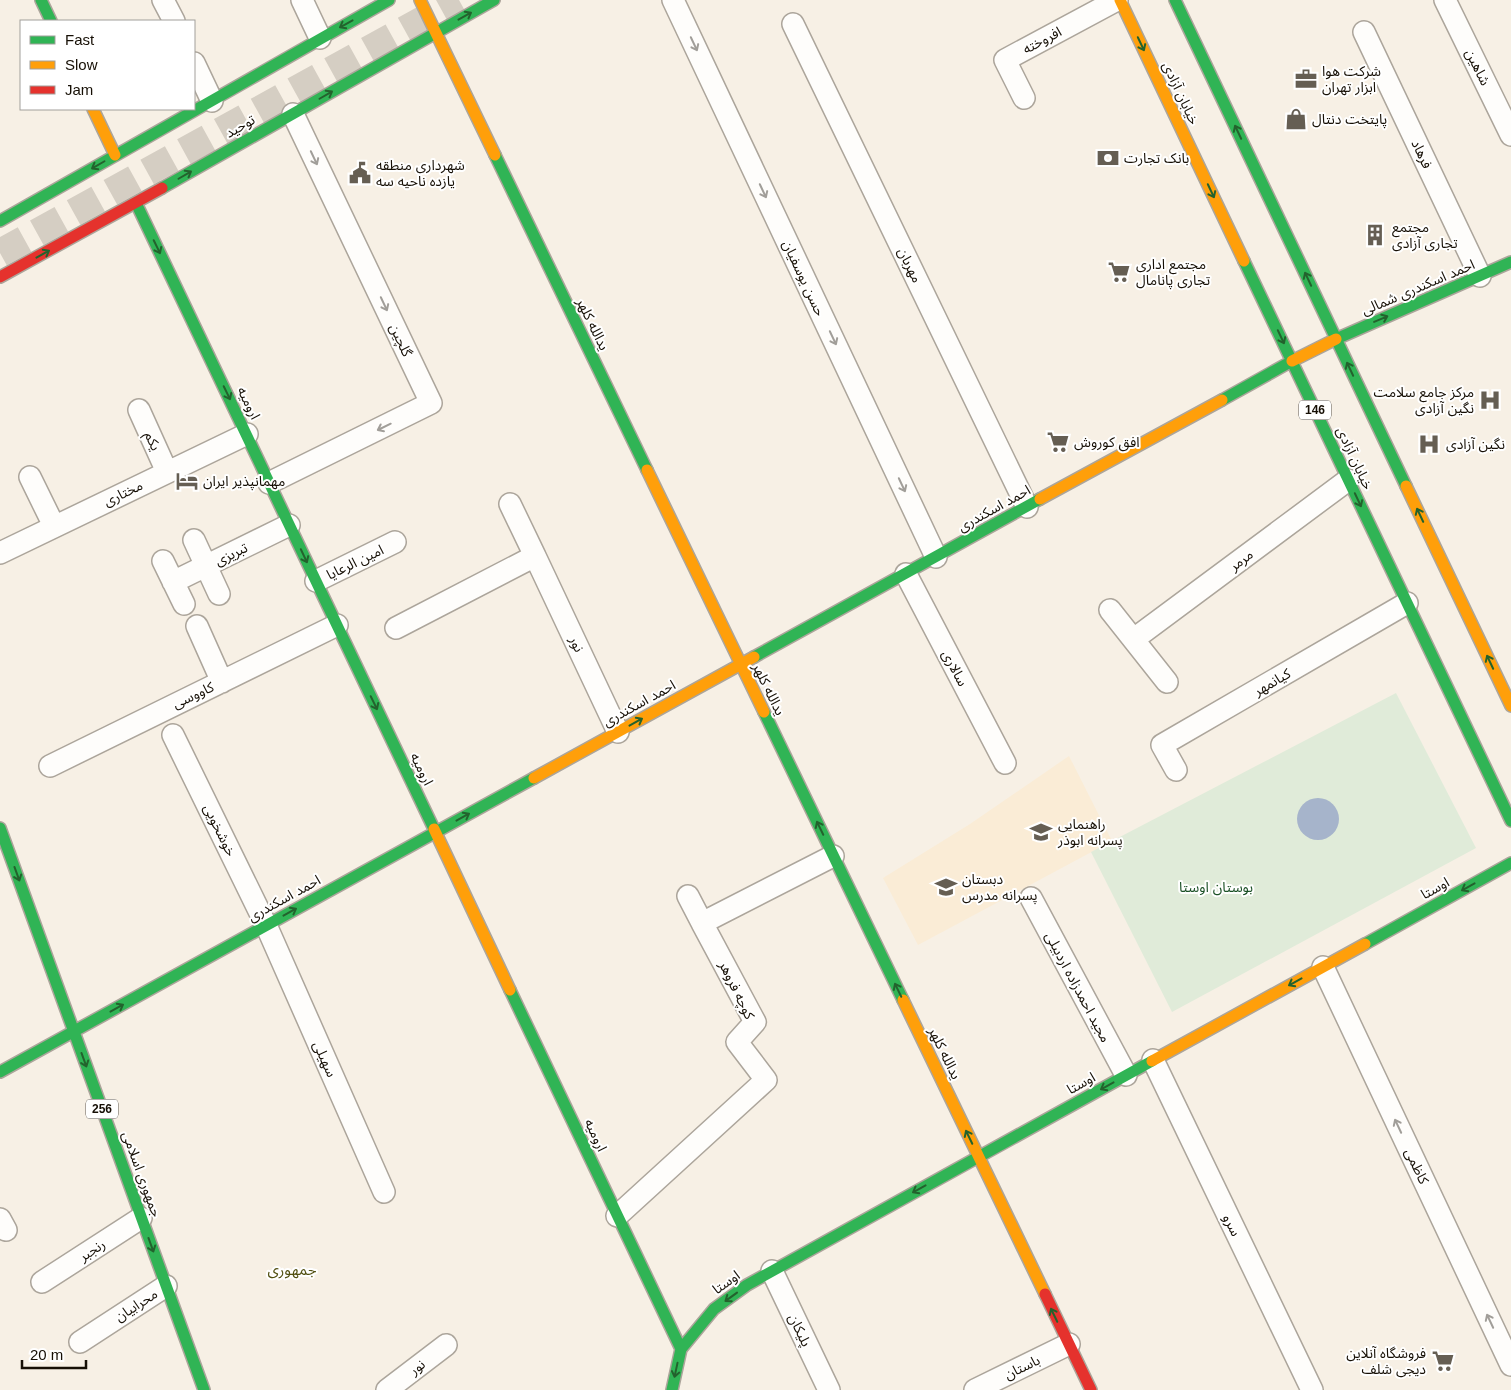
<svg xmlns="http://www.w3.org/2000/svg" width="1511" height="1390" font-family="Helvetica,'Noto Sans Arabic',sans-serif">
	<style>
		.built { fill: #faecd6 }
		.green { fill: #e0ebd9 }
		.water { fill: #a6b4cb }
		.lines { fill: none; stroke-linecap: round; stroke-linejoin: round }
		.highway-tunnel { stroke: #d5cec3; stroke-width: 28; stroke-dasharray: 28 14; stroke-linecap: butt }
		.street-casing { stroke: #aca59b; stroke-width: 24 }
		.fast-casing { stroke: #aca59b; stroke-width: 14 }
		.slow-casing { stroke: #aca59b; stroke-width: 14 }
		.jam-casing { stroke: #aca59b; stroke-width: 14 }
		.street { stroke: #fefdfb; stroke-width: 21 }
		.fast { stroke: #30b455; stroke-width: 11 }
		.slow { stroke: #ff9f0a; stroke-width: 11 }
		.jam { stroke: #e5322d; stroke-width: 11 }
		.oneway { stroke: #23622d }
		.oneway2 { stroke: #a19e99 }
		.labels { text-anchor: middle; stroke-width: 4; stroke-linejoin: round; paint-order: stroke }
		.shield { fill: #fff; stroke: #5c5750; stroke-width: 1 }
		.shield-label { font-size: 12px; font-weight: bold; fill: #160f05 }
		.street-label { font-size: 14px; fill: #160f05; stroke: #fff }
		.poi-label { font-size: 14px; fill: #160f05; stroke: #fff; text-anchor: start }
		.park-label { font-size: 14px; fill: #194f24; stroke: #fff }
		.neighbourhood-label { font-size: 15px; fill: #514f11; stroke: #fff }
	</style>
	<rect width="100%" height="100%" fill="#f7f0e5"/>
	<path class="built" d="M1069 756 1112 841 918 945 883 878 970 824Z"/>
	<path class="green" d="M1396 693 1476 848 1172 1012 1091 852Z"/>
	<path class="water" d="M1297 819a21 21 0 1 1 42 0a21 21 0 1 1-42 0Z"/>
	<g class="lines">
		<path class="highway-tunnel" d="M0 253 459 0"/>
		<g class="street-casing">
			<path id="street" d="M163 0 174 21
				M302 0 320 38
				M673 0 936 557
				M1445 0 1511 135
				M793 24 1027 507
				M1364 32 1480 276
				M194 63 212 101
				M1024 98 1005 60 1117 0
				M139 410 167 472
				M30 477 54 526
				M269 483 431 403 293 114
				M510 504 535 556
				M194 540 219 594
				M0 553 247 434
				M163 561 184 604
				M906 574 1005 763
				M316 581 395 542
				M173 582 289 525
				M1110 610 1167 682
				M197 626 222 682
				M396 628 535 556 618 732
				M1134 639 1348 480
				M173 735 266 925 384 1192
				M50 766 337 625
				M1176 770 1162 745 1407 603
				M688 896 702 923
				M1031 898 1126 1075
				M1323 967 1511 1365
				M1153 1060 1312 1390
				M617 1216 766 1080 737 1042 755 1022 702 923 833 856
				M0 1219 6 1230
				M772 1271 829 1390
				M42 1282 141 1218
				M80 1342 166 1286
				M387 1390 446 1345
				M975 1390 1069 1344"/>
		</g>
		<g class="fast-casing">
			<path id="fast" d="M41 0 51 21
				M1175 0 1406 486
				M495 155 647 470
				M162 188 494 0
				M136 203 434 829
				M0 221 389 0
				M1244 261 1511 821
				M1336 339 1511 262
				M1222 400 1292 361
				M754 657 1040 499
				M764 712 903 1000
				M0 828 204 1390
				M1365 944 1511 863
				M510 990 681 1349
				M0 1072 534 778
				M672 1390 681 1349 714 1309 747 1285 1152 1061"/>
		</g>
		<g class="slow-casing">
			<path id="slow" d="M420 0 495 155
				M1120 0 1244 261
				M93 109 115 155
				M1292 361 1336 339
				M647 470 764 712
				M1406 486 1511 706
				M1040 499 1222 400
				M534 778 754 657
				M434 829 510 990
				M903 1000 1045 1294
				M1152 1061 1365 944"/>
		</g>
		<g class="jam-casing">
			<path id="jam" d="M0 277 162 188
				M1045 1294 1091 1390"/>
		</g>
		<use href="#street" class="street"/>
		<use href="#fast" class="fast"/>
		<use href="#slow" class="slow"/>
		<use href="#jam" class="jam"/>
	</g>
	<defs><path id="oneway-shaft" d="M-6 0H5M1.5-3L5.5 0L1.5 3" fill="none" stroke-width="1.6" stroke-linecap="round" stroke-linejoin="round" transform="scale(1.25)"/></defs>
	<g class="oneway">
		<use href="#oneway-shaft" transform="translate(465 16) rotate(-29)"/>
		<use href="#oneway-shaft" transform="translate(346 24) rotate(151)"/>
		<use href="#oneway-shaft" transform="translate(1141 44) rotate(65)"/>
		<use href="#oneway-shaft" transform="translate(326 95) rotate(-30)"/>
		<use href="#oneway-shaft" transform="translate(1238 132) rotate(-115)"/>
		<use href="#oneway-shaft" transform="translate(98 165) rotate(150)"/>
		<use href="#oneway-shaft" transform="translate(185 175) rotate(-30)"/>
		<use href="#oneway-shaft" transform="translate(1211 191) rotate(65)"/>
		<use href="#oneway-shaft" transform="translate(157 247) rotate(64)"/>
		<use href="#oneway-shaft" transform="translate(43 254) rotate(-29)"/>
		<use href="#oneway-shaft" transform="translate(1308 279) rotate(-115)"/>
		<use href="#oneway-shaft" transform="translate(1381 319) rotate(-23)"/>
		<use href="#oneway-shaft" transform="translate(1281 337) rotate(65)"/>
		<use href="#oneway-shaft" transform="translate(1350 369) rotate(-115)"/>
		<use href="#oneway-shaft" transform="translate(227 393) rotate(64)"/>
		<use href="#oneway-shaft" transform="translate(1358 500) rotate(65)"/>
		<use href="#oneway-shaft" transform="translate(1420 515) rotate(-115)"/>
		<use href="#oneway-shaft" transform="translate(304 556) rotate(65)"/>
		<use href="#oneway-shaft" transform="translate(1490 662) rotate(-115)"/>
		<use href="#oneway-shaft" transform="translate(374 703) rotate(64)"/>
		<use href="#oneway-shaft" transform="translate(636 722) rotate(-29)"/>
		<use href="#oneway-shaft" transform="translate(463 817) rotate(-29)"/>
		<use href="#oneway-shaft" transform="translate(820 828) rotate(-116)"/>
		<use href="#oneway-shaft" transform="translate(17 874) rotate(70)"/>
		<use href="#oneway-shaft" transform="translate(1468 887) rotate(151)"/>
		<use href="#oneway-shaft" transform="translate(290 912) rotate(-29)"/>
		<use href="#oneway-shaft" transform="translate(1295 982) rotate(151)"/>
		<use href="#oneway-shaft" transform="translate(898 990) rotate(-116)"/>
		<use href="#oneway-shaft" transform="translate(117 1008) rotate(-29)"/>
		<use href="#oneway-shaft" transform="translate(84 1060) rotate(70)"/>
		<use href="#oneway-shaft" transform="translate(1107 1086) rotate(151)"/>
		<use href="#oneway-shaft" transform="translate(969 1137) rotate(-116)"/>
		<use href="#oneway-shaft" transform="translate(919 1189) rotate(151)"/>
		<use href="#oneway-shaft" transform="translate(151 1245) rotate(70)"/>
		<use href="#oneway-shaft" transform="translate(731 1297) rotate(144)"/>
		<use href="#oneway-shaft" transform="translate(1054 1315) rotate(-116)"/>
		<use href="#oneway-shaft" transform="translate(676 1370) rotate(102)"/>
	</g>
	<g class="oneway2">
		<use href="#oneway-shaft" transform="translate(694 44) rotate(65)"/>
		<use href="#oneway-shaft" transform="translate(314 158) rotate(65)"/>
		<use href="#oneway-shaft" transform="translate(763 191) rotate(65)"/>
		<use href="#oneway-shaft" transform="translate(384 304) rotate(65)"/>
		<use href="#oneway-shaft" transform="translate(833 338) rotate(65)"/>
		<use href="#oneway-shaft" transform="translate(384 427) rotate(154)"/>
		<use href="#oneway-shaft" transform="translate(902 485) rotate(65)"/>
		<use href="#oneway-shaft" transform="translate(1398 1126) rotate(-115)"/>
		<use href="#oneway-shaft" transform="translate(1490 1321) rotate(-115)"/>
	</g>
	<defs>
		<g id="office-bare" transform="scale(1.725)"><path d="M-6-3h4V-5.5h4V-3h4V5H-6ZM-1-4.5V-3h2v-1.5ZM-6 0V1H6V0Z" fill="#655e53" stroke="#fff" stroke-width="2.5" paint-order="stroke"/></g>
		<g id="shop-bare" transform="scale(1.725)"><path d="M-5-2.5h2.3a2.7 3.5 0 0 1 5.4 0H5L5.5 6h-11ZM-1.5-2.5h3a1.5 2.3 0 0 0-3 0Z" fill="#655e53" stroke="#fff" stroke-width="2.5" paint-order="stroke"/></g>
		<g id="bank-bare" transform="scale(1.725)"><path d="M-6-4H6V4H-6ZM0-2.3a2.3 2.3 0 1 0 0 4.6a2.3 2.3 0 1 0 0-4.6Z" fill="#655e53" stroke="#fff" stroke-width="2.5" paint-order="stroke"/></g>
		<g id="civic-bare" transform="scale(1.725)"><path d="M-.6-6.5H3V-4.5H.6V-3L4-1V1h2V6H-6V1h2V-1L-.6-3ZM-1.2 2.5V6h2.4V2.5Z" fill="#655e53" stroke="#fff" stroke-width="2.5" paint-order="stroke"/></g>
		<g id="building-bare" transform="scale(1.725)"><path d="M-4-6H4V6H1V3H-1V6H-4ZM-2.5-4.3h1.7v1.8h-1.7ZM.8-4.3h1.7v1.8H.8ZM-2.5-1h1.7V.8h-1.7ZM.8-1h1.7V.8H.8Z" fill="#655e53" stroke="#fff" stroke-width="2.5" paint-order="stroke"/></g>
		<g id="supermarket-bare" transform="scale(1.725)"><path d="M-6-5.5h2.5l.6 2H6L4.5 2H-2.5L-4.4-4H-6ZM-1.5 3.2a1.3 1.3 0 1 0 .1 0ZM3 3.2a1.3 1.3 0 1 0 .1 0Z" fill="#655e53" stroke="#fff" stroke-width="2.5" paint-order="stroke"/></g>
		<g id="hospital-bare" transform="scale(1.725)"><path d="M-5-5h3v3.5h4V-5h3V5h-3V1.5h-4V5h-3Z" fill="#655e53" stroke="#fff" stroke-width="2.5" paint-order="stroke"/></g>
		<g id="hotel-bare" transform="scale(1.725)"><path d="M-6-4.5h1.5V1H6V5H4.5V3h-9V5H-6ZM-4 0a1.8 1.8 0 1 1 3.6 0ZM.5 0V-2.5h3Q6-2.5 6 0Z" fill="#655e53" stroke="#fff" stroke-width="2.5" paint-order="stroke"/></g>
		<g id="school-bare" transform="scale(1.725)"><path d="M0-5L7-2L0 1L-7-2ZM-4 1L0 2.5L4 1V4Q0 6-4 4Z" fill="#655e53" stroke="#fff" stroke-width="2.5" paint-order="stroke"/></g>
	</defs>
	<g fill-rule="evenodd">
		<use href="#office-bare" x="1306" y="79"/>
		<use href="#shop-bare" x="1296" y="119"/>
		<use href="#bank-bare" x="1108" y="158"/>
		<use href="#civic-bare" x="360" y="173"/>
		<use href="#building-bare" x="1375" y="235"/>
		<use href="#supermarket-bare" x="1119" y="272"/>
		<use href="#hospital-bare" x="1490" y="400"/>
		<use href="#supermarket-bare" x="1058" y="442"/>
		<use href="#hospital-bare" x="1429" y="444"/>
		<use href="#hotel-bare" x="187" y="481"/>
		<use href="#school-bare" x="1041" y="832"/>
		<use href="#school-bare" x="946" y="887"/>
		<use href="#supermarket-bare" x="1443" y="1361"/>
	</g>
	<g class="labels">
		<g class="shield">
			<rect x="1299" y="400.5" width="32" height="19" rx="4"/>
			<rect x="86" y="1099.5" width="32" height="19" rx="4"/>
		</g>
		<g class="shield-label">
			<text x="1315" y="414">146</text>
			<text x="102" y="1113">256</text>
		</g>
		<g class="street-label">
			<text transform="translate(1042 40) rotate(-28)" y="5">افروخته</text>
			<text transform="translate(1478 67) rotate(64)" y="5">شاهین</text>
			<text transform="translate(1181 93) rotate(65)" y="5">خیابان آزادی</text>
			<text transform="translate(240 126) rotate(-30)" y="5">توحید</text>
			<text transform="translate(1422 154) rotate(65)" y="5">فرهاد</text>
			<text transform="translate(910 265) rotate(64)" y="5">مهربان</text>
			<text transform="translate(804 278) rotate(65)" y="5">حسن یوسفیان</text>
			<text transform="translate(1418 287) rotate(-23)" y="5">احمد اسکندری شمالی</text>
			<text transform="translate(593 324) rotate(64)" y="5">یدالله کلهر</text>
			<text transform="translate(401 340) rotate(65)" y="5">گلچین</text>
			<text transform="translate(249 403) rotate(64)" y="5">ارومیه</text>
			<text transform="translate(153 441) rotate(66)" y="5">یکم</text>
			<text transform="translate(1355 458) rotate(65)" y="5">خیابان آزادی</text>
			<text transform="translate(123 493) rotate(-26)" y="5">مختاری</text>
			<text transform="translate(994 508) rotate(-29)" y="5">احمد اسکندری</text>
			<text transform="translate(231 554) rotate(-26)" y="5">تبریزی</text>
			<text transform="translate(1241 560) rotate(-37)" y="5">مرمر</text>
			<text transform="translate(355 562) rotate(-26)" y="5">امین الرعایا</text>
			<text transform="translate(577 644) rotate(65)" y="5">نور</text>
			<text transform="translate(955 668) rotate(62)" y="5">سالاری</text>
			<text transform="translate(1272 682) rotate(-30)" y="5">کیانمهر</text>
			<text transform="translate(769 689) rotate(64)" y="5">یدالله کلهر</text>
			<text transform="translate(193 695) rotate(-25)" y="5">کاووسی</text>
			<text transform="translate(639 703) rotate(-29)" y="5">احمد اسکندری</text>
			<text transform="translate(422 769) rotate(64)" y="5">ارومیه</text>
			<text transform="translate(220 830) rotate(64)" y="5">خوشخویی</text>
			<text transform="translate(1435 888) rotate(-29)" y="5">اوستا</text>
			<text transform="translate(284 898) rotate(-29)" y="5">احمد اسکندری</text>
			<text transform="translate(1078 987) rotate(62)" y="5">مجید احمدزاده اردبیلی</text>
			<text transform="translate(737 990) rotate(64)" y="5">کوچه فروهر</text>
			<text transform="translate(945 1053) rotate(64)" y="5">یدالله کلهر</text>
			<text transform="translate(325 1059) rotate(66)" y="5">سهیلی</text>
			<text transform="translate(1081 1083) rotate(-29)" y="5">اوستا</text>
			<text transform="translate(596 1135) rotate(65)" y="5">ارومیه</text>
			<text transform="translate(1417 1166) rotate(65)" y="5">کاظمی</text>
			<text transform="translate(142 1174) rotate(70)" y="5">جمهوری اسلامی</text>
			<text transform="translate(1232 1225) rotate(64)" y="5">سرو</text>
			<text transform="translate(92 1250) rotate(-33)" y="5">رنجبر</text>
			<text transform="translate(726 1282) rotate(-35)" y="5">اوستا</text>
			<text transform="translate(136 1305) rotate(-33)" y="5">محرابیان</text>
			<text transform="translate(800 1330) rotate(64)" y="5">پلیکان</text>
			<text transform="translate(417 1367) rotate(-38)" y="5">نور</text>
			<text transform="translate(1022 1367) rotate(-26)" y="5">باستان</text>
		</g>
		<g class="poi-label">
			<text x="1322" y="76">شرکت هوا<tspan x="1322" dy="16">ابزار تهران</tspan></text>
			<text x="1312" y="124">پایتخت دنتال</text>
			<text x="1124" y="163">بانک تجارت</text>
			<text x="376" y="170">شهرداری منطقه<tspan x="376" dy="16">یازده ناحیه سه</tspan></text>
			<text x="1392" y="232">مجتمع<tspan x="1392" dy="16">تجاری آزادی</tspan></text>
			<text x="1136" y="269">مجتمع اداری<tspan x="1136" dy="16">تجاری پانامال</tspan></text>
			<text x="1474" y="397" text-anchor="end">مرکز جامع سلامت<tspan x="1474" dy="16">نگین آزادی</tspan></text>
			<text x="1074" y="447">افق کوروش</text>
			<text x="1446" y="449">نگین آزادی</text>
			<text x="203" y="486">مهمانپذیر ایران</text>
			<text x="1058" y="829">راهنمایی<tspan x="1058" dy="16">پسرانه ابوذر</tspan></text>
			<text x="962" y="884">دبستان<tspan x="962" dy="16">پسرانه مدرس</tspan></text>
			<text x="1426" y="1358" text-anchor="end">فروشگاه آنلاین<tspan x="1426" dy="16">دیجی شلف</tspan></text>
		</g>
		<g class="park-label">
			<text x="1216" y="892">بوستان اوستا</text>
		</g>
		<g class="neighbourhood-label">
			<text x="292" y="1275">جمهوری</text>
		</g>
	</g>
	<rect x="20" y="20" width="175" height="90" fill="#ffffff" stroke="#a29f9b"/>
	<rect x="30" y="36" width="25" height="8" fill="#30b455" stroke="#a29f9b"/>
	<text x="65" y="45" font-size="15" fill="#160f05">Fast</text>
	<rect x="30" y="61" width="25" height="8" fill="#ff9f0a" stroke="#a29f9b"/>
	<text x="65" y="70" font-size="15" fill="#160f05">Slow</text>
	<rect x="30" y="86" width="25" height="8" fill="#e5322d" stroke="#a29f9b"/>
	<text x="65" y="95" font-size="15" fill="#160f05">Jam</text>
	<path d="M22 1360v8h64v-8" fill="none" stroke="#160f05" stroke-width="2.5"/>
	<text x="30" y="1360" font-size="15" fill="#160f05" stroke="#ffffff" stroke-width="4" paint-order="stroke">20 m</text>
</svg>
